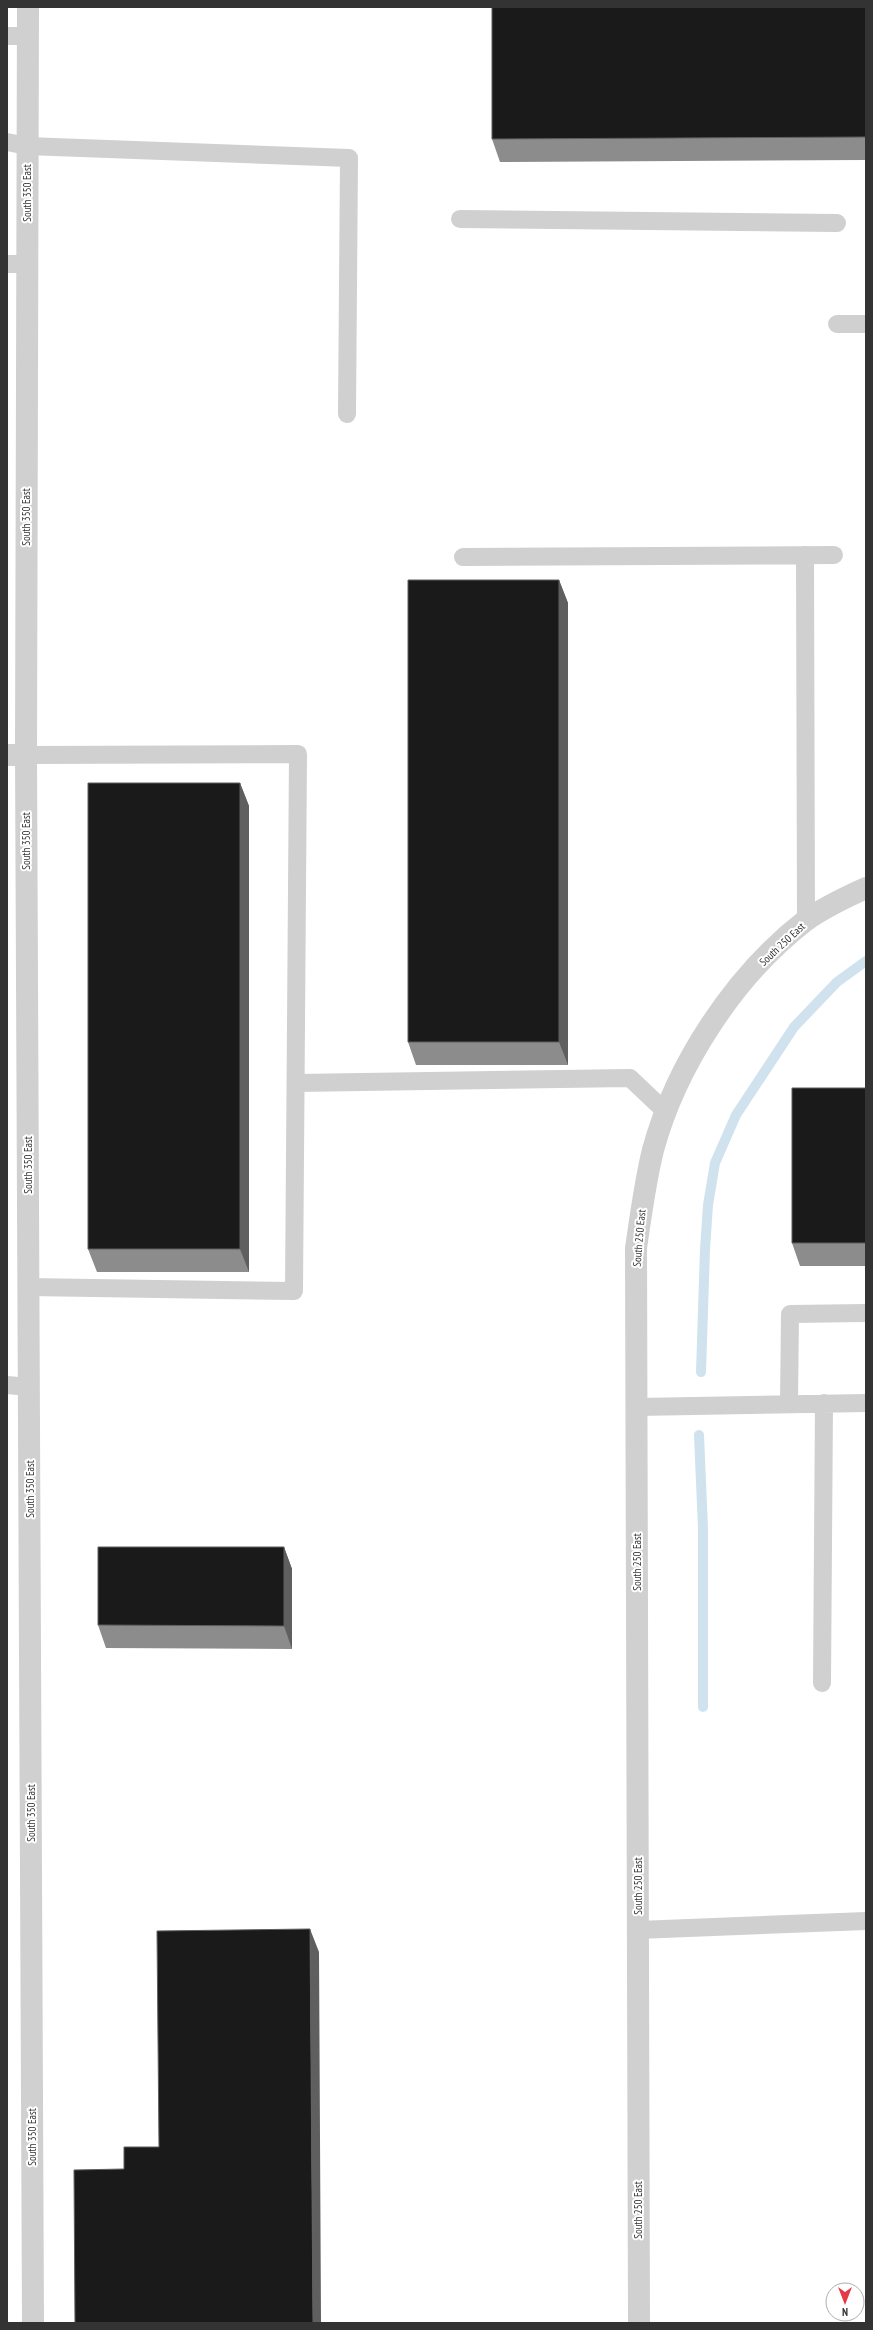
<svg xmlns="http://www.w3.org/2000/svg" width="873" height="2330" font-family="'PT Sans Narrow',sans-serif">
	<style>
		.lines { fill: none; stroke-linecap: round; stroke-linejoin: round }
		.stream { stroke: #cfe2ee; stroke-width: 10 }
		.service { stroke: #d0d0d0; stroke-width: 18 }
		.minor { stroke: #d0d0d0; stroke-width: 22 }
		.tertiary { stroke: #d0d0d0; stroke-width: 22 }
		.wall { fill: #8c8c8c }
		.shaded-wall { fill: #5f5f5f }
		.building { fill: #1a1a1a; stroke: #5f5f5f }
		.labels { text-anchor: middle; stroke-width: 4; stroke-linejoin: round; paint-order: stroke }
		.street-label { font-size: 11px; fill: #333; stroke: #fff }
	</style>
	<rect width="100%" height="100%" fill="#fff"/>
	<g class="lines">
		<path class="stream" d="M701 1372 705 1249 708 1205 715 1163 736 1115 794 1027 837 982 866 961
			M699 1435 703 1529V1707"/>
		<path class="service" d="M7 36H28
			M7 142 27 146 349 158 347 414
			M460 219 837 223
			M7 264H27
			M837 324H866
			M805 555 806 921
			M463 557 834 555
			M26 755 298 754 294 1291 28 1287
			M296 1083 630 1078 667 1113
			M7 1385 29 1387
			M789 1403 790 1314 866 1313
			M637 1407 866 1403
			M822 1683 824 1403
			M638 1930 866 1921"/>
		<path class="minor" d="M28 7 26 755 33 2323
			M7 755H26"/>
		<path class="tertiary" d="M639 2323 636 1248C641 1215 645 1182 653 1150 676 1065 735 975 805 921 823 908 846 897 866 888"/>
	</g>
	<path class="wall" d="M866 7V160L500 162 492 139Z
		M559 580 568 603V1065H416L408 1042Z
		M240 783 249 806V1272H97L88 1249Z
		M866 1088V1266H800L792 1243Z
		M284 1547 292 1569V1649L106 1648 98 1625Z"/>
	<path class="shaded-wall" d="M559 580 568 603V1065L559 1042Z
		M240 783 249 806V1272L240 1249Z
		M284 1547 292 1569V1649L284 1626Z
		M310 1929 319 1952 321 2323H313Z"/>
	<path class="building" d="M492 7H866V137L492 139Z
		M408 580H559V1042H408Z
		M88 783H240V1249H88Z
		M792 1088H866V1243H792Z
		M98 1547H284V1626L98 1625Z
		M310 1929 313 2323H75L74 2170 124 2169V2147H159L157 1931Z"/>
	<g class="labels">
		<g class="street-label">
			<text transform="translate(27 193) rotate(-90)" y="4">South 350 East</text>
			<text transform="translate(26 517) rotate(-90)" y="4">South 350 East</text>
			<text transform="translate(26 841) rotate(-90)" y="4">South 350 East</text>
			<text transform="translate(782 944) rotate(-43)" y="4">South 250 East</text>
			<text transform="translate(28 1165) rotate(-90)" y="4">South 350 East</text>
			<text transform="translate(639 1238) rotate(-85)" y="4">South 250 East</text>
			<text transform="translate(30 1489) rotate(-90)" y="4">South 350 East</text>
			<text transform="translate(637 1562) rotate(-90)" y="4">South 250 East</text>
			<text transform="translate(31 1813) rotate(-90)" y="4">South 350 East</text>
			<text transform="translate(638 1886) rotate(-90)" y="4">South 250 East</text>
			<text transform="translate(32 2137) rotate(-90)" y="4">South 350 East</text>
			<text transform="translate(638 2210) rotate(-90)" y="4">South 250 East</text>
		</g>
	</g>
	<rect width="873" height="2330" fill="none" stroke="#333333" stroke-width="16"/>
	<g transform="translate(845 2302) rotate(180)"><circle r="19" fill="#ffffff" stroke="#adadad"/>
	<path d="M0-3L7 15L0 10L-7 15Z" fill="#e63946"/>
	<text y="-6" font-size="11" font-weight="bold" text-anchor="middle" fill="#333333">N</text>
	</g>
</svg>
